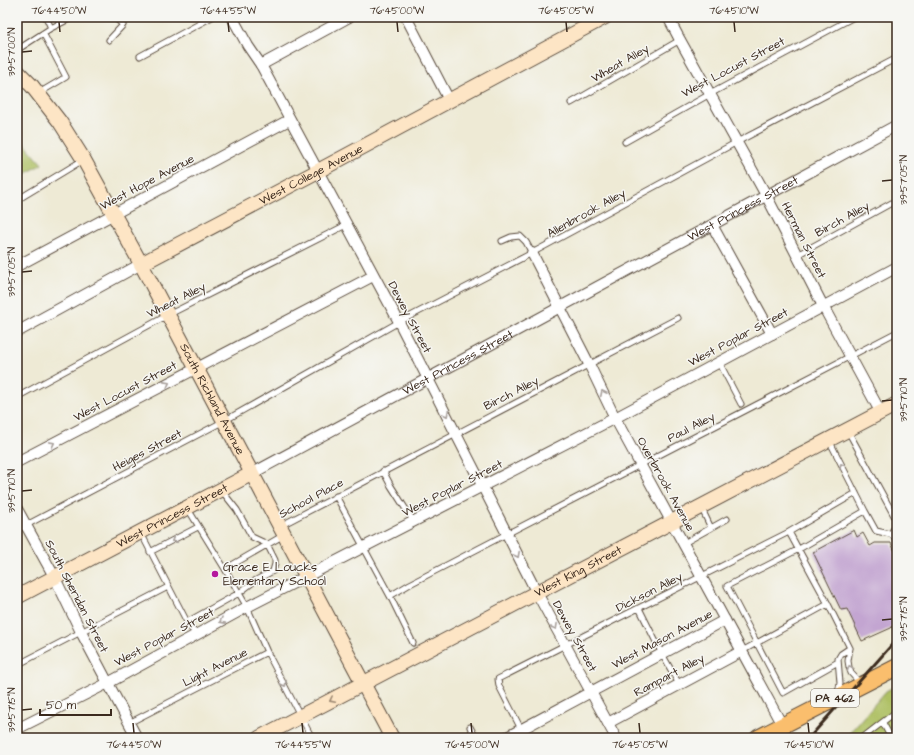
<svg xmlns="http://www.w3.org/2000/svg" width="914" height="755" font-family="'Architects Daughter',sans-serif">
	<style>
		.green { fill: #aec063; stroke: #747540 }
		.building { fill: #c3a5d1 }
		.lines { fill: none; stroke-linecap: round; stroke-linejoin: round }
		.lane-casing { stroke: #564739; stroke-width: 7 }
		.street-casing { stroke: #564739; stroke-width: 12 }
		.secondary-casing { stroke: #564739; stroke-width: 16 }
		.primary-casing { stroke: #564739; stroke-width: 18 }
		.lane { stroke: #fff; stroke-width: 5 }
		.street { stroke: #fff; stroke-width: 10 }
		.secondary { stroke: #fde5c5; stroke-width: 14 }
		.primary { stroke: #fabe6d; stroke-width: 16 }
		.rail { stroke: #3b2a1e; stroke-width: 3 }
		.oneway { stroke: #a79f9a }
		.oneway2 { stroke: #9c8872 }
		.ticks { fill: none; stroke: #3b2a1e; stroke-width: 1.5 }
		.poi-dot { fill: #b5179e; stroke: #f6f6f2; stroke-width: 1.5 }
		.labels { text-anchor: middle; stroke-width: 3; stroke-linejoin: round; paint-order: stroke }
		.shield { fill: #f6f6f2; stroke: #73675e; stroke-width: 1 }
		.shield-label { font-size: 11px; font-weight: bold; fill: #3b2a1e }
		.street-label { font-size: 12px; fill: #3b2a1e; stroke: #f6f6f2 }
		.poi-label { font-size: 12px; fill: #3b2a1e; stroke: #f6f6f2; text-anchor: start }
		.neatline { fill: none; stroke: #3b2a1e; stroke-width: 1.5 }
		.ticks-label { font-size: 10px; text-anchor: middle; fill: #3b2a1e }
	</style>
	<rect width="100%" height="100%" fill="#f6f6f2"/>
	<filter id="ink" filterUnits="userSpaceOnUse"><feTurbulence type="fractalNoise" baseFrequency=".025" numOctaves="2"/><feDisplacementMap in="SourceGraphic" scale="8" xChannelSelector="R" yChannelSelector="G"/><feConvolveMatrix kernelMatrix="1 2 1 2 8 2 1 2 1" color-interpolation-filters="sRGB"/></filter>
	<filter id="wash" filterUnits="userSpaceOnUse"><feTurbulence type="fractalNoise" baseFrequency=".012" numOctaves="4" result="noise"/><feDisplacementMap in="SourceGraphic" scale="16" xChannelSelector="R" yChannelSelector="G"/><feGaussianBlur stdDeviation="0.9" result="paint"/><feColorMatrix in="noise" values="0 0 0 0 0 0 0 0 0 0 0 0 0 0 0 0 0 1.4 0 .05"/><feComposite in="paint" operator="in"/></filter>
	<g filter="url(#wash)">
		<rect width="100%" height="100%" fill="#eeead5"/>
		<path class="green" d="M17 135 42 164 17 179Z
			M897 685V738H845L886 691Z"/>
		<g id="blocks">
			<path class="building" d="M854 530 857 537 863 533 870 546 875 543H891L897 556V621L891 628 862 641 847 609 841 610 813 552Z"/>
		</g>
	</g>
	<g filter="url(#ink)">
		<use href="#blocks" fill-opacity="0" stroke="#564739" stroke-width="1"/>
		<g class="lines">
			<g class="lane-casing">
				<path id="lane" d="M51 28 73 17
					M109 40 123 25 114 17
					M17 50 51 28 46 17
					M140 56 212 17
					M39 93 66 77 43 33
					M571 103 680 40
					M625 142 710 94 854 17
					M17 200 83 160
					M502 241 511 237 520 236 526 242 532 253
					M797 255 897 200
					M719 362 741 404
					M17 397 168 315 346 225
					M848 431 897 521
					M829 440 865 511 799 549 727 586 783 693 838 662
					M383 471 391 486 414 522
					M336 496 390 596 413 643
					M701 507 711 528
					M188 509 225 569
					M865 511 876 531 890 534 897 539
					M280 526 678 318
					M17 530 224 421 399 322 532 253 737 142 897 58
					M789 532 828 604 850 648 848 661 849 667 851 673 860 683
					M141 533 187 622 196 635
					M890 534 897 525
					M284 535 225 569 247 607 267 652 312 738
					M684 543 727 519
					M150 552 198 527
					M390 596 410 584 897 332
					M639 608 662 654 679 684
					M187 622 239 593 256 580 273 571 275 564V560L267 544 252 537 237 510 222 491
					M742 651 828 604
					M17 665 168 587
					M838 693 840 683 838 659 841 654 850 648
					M129 723 267 652
					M883 723 891 738
					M470 727 476 738
					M521 729 499 686 498 679 789 532 856 493
					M862 738 897 711"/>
			</g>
			<g class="street-casing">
				<g id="street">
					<path d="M232 17 248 46 261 65 399 322 537 593 616 738"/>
					<path d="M406 17 449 100"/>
					<path d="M668 17 680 40 766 195 823 306 881 413"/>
					<path d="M261 65 349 17"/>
					<path d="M712 225 772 334"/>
					<path d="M532 253 589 364 615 418 782 725"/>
					<path d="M17 266 289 120"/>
					<path d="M17 332 141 264"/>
					<path d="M17 462 373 276"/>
					<path id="s1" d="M251 474 897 125"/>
					<path d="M17 509 55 578 81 632 137 738"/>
					<path d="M608 723 742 651"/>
					<path d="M17 729 108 683 247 607 615 418 897 267"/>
					<path d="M505 738 725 620"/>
				</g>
			</g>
			<g class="secondary-casing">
				<g id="secondary">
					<path id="s2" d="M17 71 32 86 60 122 84 160 141 264 392 738"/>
					<path id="s3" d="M141 264 318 171 605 17"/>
					<path id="s4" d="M17 597 251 474"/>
					<path id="s5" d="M259 738 897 404"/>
				</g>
			</g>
			<g class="primary-casing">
				<path id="primary" d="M758 738 897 667"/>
			</g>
			<use href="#lane" class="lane"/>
			<use href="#street" class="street"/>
			<use href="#secondary" class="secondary"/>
			<use href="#primary" class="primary"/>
			<path class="rail" d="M809 738 897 639"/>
		</g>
		<defs><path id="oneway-chevron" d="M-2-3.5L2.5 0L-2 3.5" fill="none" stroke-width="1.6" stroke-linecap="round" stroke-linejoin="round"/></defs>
		<g class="oneway">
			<use href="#oneway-chevron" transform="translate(167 384) rotate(-28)"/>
			<use href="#oneway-chevron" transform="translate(603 393) rotate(-116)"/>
			<use href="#oneway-chevron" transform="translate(446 414) rotate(63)"/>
			<use href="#oneway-chevron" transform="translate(52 444) rotate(-28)"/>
			<use href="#oneway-chevron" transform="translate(842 466) rotate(-117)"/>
			<use href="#oneway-chevron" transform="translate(174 540) rotate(152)"/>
			<use href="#oneway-chevron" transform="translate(517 555) rotate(63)"/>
			<use href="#oneway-chevron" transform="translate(222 621) rotate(152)"/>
			<use href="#oneway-chevron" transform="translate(555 627) rotate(61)"/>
			<use href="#oneway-chevron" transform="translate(850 668) rotate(-110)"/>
			<use href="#oneway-chevron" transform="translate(284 684) rotate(63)"/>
		</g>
		<use class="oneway2" href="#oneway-chevron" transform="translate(332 700) rotate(153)"/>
	</g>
	<path class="ticks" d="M59 22 60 32M228 22 229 32M397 22 398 32M566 22 567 32M734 22 735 32M22 52 32 51M882 181 892 180M22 272 32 271M882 401 892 400M22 491 32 490M882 620 892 619M22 710 32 709M133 723 134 733M302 723 303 733M471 723 472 733M639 723 640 733M808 723 809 733"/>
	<circle class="poi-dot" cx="215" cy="574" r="4"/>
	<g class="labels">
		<rect class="shield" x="811" y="689" width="48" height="18" rx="3"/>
		<g class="shield-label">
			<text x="835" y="702">PA 462</text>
		</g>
		<g class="street-label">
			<text transform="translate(620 63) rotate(-30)" y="4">Wheat Alley</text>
			<text transform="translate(733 67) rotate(-28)" y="4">West Locust Street</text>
			<text dy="4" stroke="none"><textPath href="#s3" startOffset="192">West College Avenue</textPath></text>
			<text transform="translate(147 182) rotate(-28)" y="4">West Hope Avenue</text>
			<text dy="4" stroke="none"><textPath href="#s1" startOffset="559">West Princess Street</textPath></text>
			<text transform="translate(586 213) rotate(-29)" y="4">Allenbrook Alley</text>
			<text transform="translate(842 219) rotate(-29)" y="4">Birch Alley</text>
			<text transform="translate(804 240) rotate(63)" y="4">Herman Street</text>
			<text transform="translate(176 300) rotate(-27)" y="4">Wheat Alley</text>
			<text transform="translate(410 317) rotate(62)" y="4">Dewey Street</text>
			<text transform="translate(738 337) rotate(-28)" y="4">West Poplar Street</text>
			<text dy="4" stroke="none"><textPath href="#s1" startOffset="235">West Princess Street</textPath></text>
			<text transform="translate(125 391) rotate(-28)" y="4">West Locust Street</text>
			<text transform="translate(511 393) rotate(-27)" y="4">Birch Alley</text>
			<text dy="4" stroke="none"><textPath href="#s2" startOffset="383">South Richland Avenue</textPath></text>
			<text transform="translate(691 427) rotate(-27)" y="4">Paul Alley</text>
			<text transform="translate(147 450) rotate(-28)" y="4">Heiges Street</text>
			<text transform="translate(666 484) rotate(61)" y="4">Overbrook Avenue</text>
			<text transform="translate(452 488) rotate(-27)" y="4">West Poplar Street</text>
			<text transform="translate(311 498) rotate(-28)" y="4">School Place</text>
			<text dy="4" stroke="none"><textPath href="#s4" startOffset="175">West Princess Street</textPath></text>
			<text dy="4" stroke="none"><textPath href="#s5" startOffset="360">West King Street</textPath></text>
			<text transform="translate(649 592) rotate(-27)" y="4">Dickson Alley</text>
			<text transform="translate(77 596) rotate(63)" y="4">South Sheridan Street</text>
			<text transform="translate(575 636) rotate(61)" y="4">Dewey Street</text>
			<text transform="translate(164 637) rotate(-28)" y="4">West Poplar Street</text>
			<text transform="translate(662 639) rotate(-28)" y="4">West Mason Avenue</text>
			<text transform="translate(215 667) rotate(-27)" y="4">Light Avenue</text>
			<text transform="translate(669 675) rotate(-28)" y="4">Rampart Alley</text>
		</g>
		<g class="poi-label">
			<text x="223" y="571">Grace E Loucks<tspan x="223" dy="14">Elementary School</tspan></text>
		</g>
	</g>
	<rect width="914" height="755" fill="none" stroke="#f6f6f2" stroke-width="44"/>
	<path d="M40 709v6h71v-6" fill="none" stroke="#3b2a1e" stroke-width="2"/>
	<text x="46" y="709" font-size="12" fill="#3b2a1e" stroke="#f6f6f2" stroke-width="3" paint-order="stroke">50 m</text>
	<rect x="22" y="22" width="870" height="711" class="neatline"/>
	<g class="ticks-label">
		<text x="59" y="14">76°44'50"W</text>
		<text x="228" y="14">76°44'55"W</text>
		<text x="397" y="14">76°45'00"W</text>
		<text x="566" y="14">76°45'05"W</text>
		<text x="734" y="14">76°45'10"W</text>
		<text transform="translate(11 52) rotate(-90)" y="4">39°57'00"N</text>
		<text transform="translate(903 180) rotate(-90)" y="4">39°57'05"N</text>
		<text transform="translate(11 272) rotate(-90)" y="4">39°57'05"N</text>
		<text transform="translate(903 400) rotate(-90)" y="4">39°57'10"N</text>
		<text transform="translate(11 491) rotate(-90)" y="4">39°57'10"N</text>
		<text transform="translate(903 619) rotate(-90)" y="4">39°57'15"N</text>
		<text transform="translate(11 710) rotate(-90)" y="4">39°57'15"N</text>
		<text x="134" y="748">76°44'50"W</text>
		<text x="303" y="748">76°44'55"W</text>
		<text x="472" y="748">76°45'00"W</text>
		<text x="640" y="748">76°45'05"W</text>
		<text x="809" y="748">76°45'10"W</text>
	</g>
</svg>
